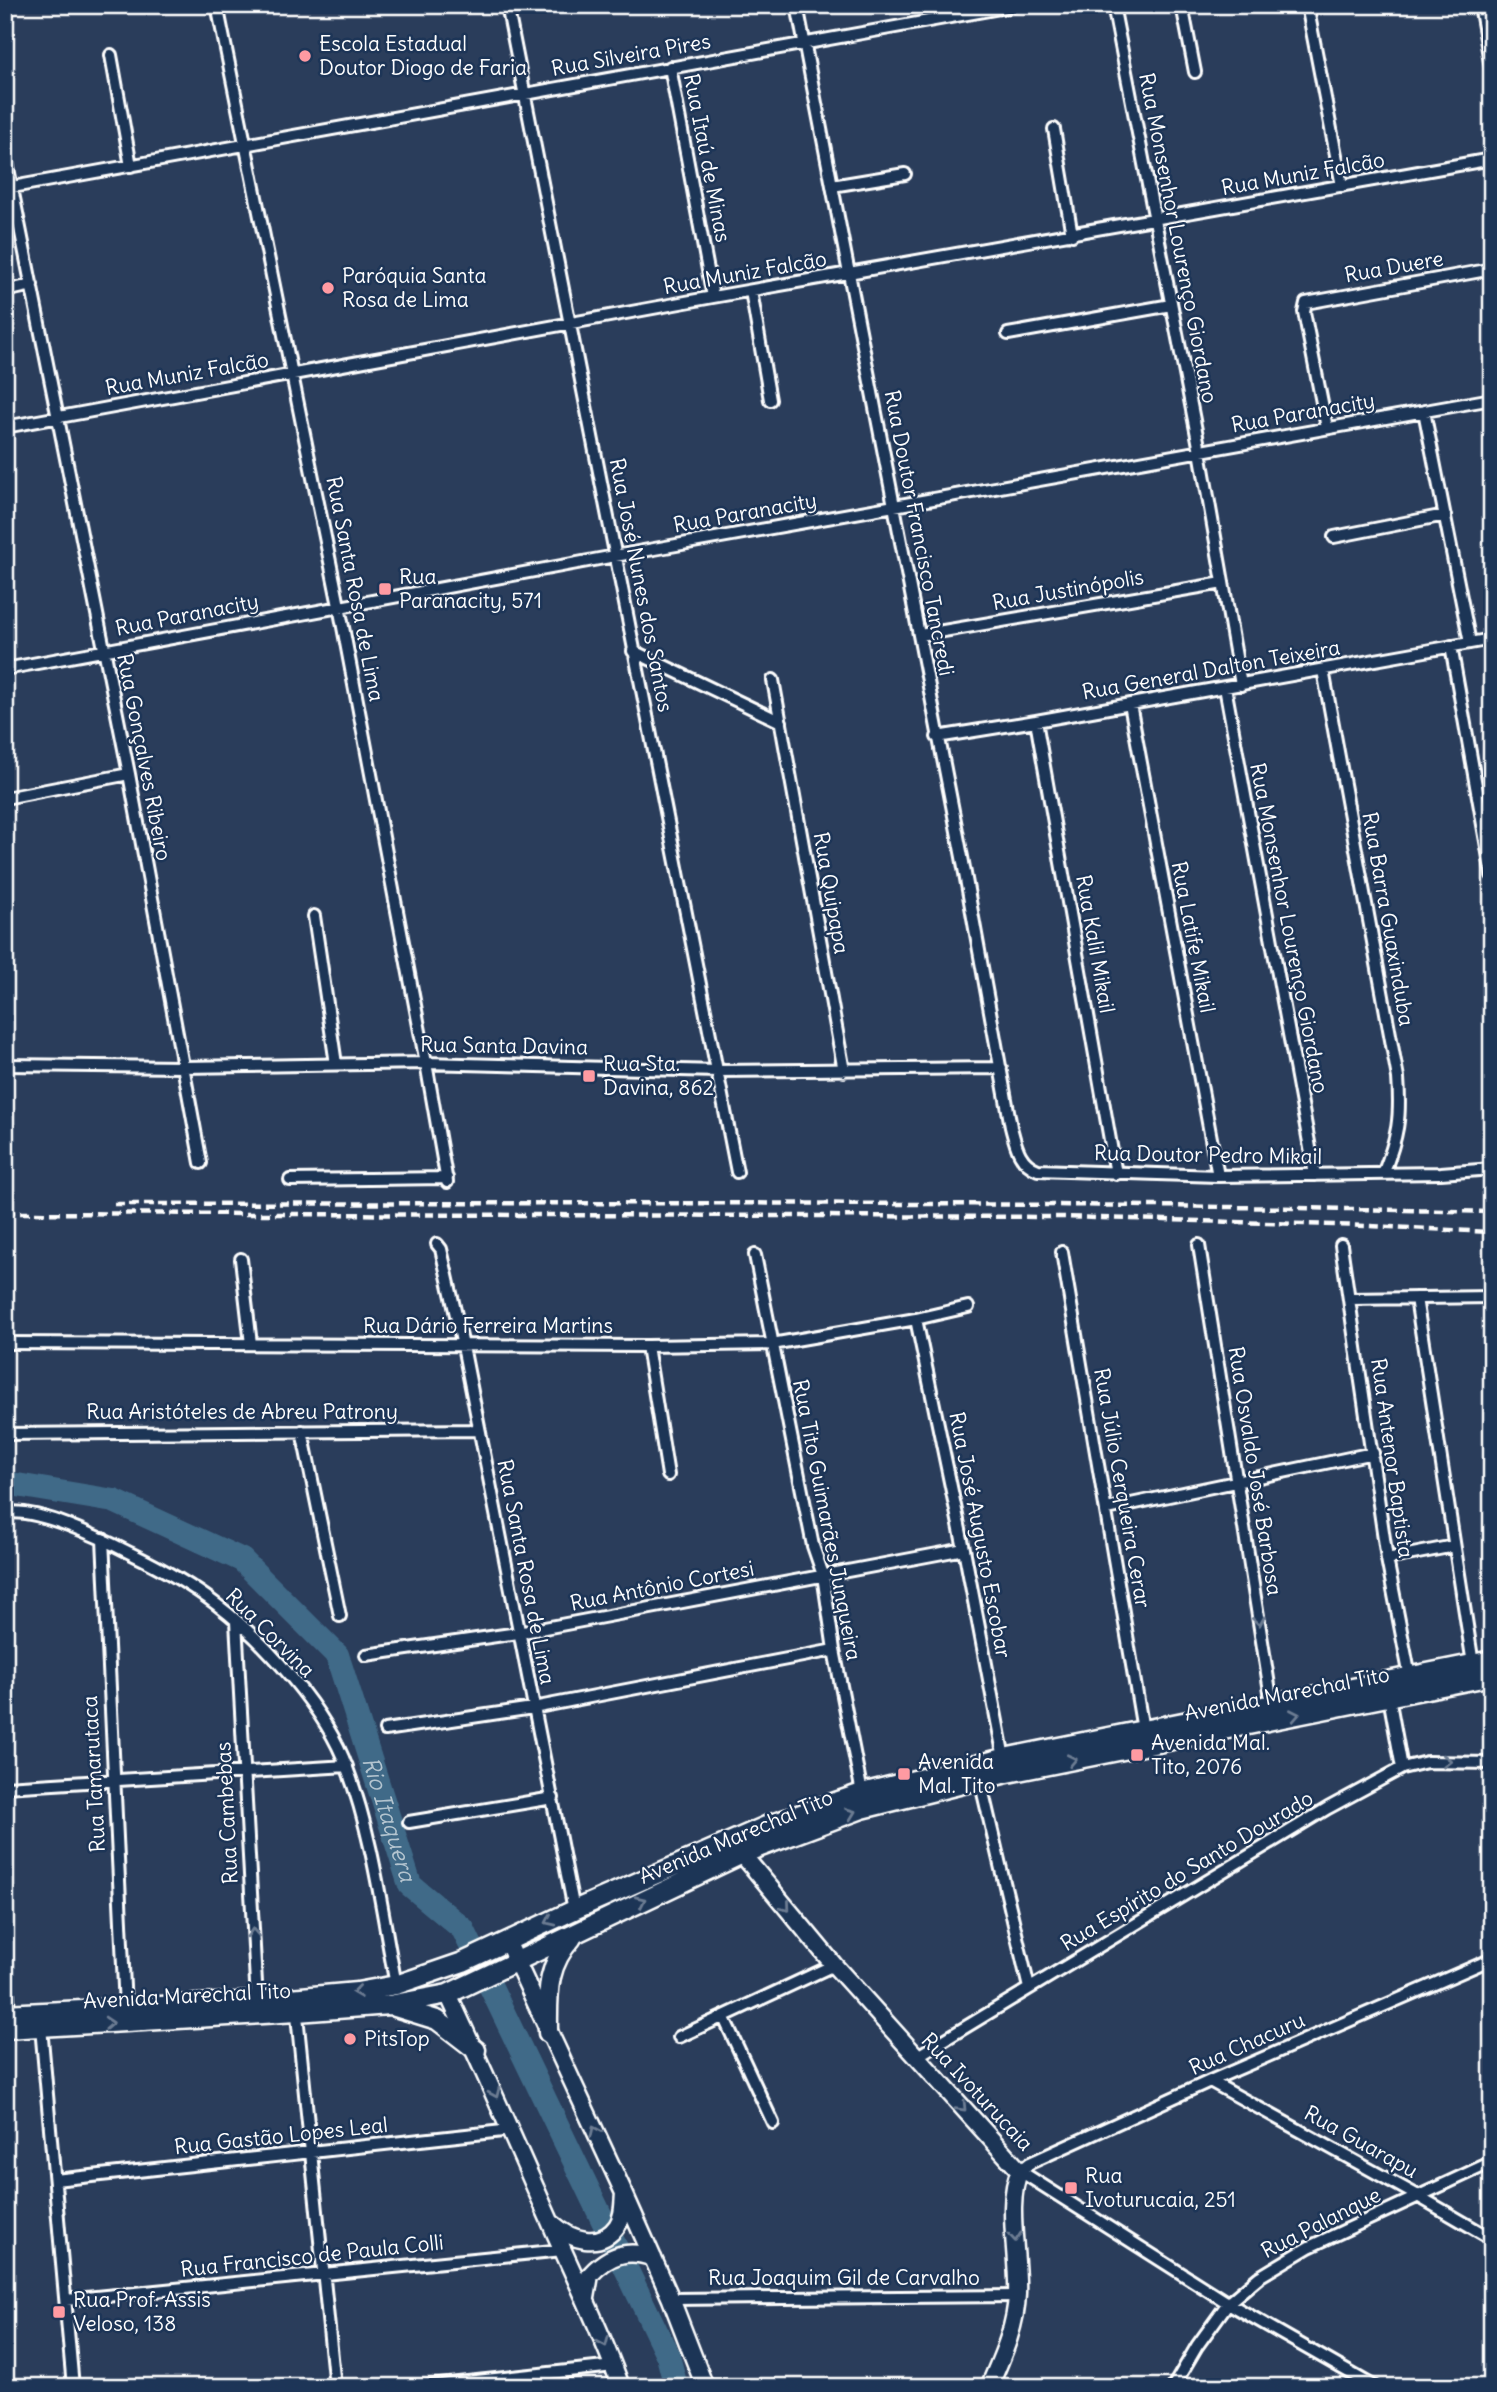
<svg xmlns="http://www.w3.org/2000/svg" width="1497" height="2392" font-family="Delius,sans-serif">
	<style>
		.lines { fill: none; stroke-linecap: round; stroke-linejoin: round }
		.river { stroke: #416b88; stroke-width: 24 }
		.street-casing { stroke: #fff; stroke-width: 16 }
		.secondary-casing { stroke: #fff; stroke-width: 21 }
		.primary-casing { stroke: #fff; stroke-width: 23 }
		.street { stroke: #1d3557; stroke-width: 10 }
		.secondary { stroke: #1d3557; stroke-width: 16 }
		.primary { stroke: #1d3557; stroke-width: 18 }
		.rail { stroke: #fff; stroke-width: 4.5; stroke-dasharray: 10 5; stroke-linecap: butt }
		.oneway { stroke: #6c7c92 }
		.poi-dot { fill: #ff9aa2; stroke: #1d3557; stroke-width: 2.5 }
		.labels { text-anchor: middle; stroke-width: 5; stroke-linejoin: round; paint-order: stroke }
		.poi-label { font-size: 21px; fill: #fff; stroke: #1d3557; text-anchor: start }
		.street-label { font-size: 21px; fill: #fff; stroke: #1d3557 }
		.water-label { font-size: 23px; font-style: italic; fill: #b3c4cf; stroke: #1d3557 }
	</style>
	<rect width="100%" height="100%" fill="#2a3d5b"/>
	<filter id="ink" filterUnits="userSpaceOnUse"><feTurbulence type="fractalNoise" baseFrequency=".0143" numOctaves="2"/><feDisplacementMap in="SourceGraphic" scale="14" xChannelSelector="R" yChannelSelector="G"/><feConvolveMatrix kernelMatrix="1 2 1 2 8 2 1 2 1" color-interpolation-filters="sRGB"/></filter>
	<g filter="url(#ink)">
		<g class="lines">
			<path class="river" id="s1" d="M5 1483 114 1501 242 1560 337 1655 410 1885 463 1929 668 2356 676 2387"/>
			<g class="street-casing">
				<path id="street" d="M217 5 339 606 426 1063 447 1182
					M507 5 737 1172
					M797 5 962 857 1011 1127C1016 1146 1019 1163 1038 1170L1218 1176 1441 1173 1492 1169
					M1113 5 1200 451 1241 685
					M1182 5 1195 72
					M1307 5 1342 186
					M1480 5 1492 73
					M111 55 131 166
					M670 67 713 297
					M1054 129 1072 235
					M5 153 129 774 201 1163
					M832 186 905 174
					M7 188 1017 5
					M5 291 32 285
					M751 291 770 400
					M1008 334 1171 305
					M1424 411 1470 643
					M5 427 713 297 1492 159
					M1327 428 1304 312 1306 303 1492 269
					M1334 537 1445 515
					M920 635 1223 583
					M1451 646 1492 875
					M633 651 781 722
					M5 669 615 556 1492 399
					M1323 670 1398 1078C1401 1118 1398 1136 1383 1174
					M773 680 844 1071
					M1225 687 1315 1175
					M1130 704 1218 1176
					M1036 721 1116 1174
					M937 737 1036 721 1492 639
					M5 798 129 774
					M314 916 336 1064
					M5 1065 183 1067 426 1063 717 1071 1001 1068
					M290 1180 447 1178
					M437 1244 441 1249 463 1346 574 1910
					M1199 1245 1272 1704
					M1341 1245 1387 1559 1410 1677
					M1062 1252 1143 1730
					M755 1255 813 1546 823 1575 834 1650 862 1793
					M241 1259 251 1344
					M1416 1298 1473 1664
					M1349 1299 1492 1297
					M916 1319 964 1549 1004 1758
					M5 1343 647 1346 772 1344 916 1319 968 1307
					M647 1346 668 1475
					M302 1431 340 1616
					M5 1434 479 1430
					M1107 1509 1373 1453
					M5 1513C36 1507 101 1538 130 1553 159 1567 190 1584 216 1604 265 1641 327 1711 347 1768 373 1837 382 1913 396 1985
					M103 1539 125 2008
					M1387 1559 1454 1546
					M236 1621 257 2001
					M366 1655 518 1633 964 1549
					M1389 1697 1402 1768
					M385 1730 533 1708 834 1650
					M980 1780 1029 1988
					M5 1787 347 1766
					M409 1822 553 1798
					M5 1945 9 2014
					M296 2006 335 2387
					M724 2018 773 2123
					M41 2027 73 2387
					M679 2037 834 1965
					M916 2057 1328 1808 1402 1768 1427 1762 1492 1763
					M1210 2081 1418 2196 1492 2239
					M55 2180 512 2130
					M671 2299 1017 2296
					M66 2300 563 2250
					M421 2387 614 2366
					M1173 2387 1197 2346 1228 2303 1259 2277 1309 2247 1492 2162
					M1375 2387 1228 2303 1020 2171 1030 2163 1210 2081 1492 1959"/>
			</g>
			<g class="secondary-casing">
				<path id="secondary" d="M742 1854 834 1965 1020 2171C1005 2200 1019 2259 1017 2294 1016 2327 1002 2357 989 2387
					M507 1941 624 2193 671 2299 705 2387
					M448 1994C483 2068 516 2144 549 2219 573 2275 601 2329 621 2387
					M553 2224C571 2240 600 2250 617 2226 624 2216 623 2204 624 2193
					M586 2298 590 2275C608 2255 628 2248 653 2258"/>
			</g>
			<g class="primary-casing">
				<path id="primary" d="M395 2007 437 2020 476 2050
					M5 2014 257 2001 357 1992 396 1985 463 1962 574 1910 766 1826 862 1793 1004 1758 1492 1660
					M5 2029 297 2012 389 2005 448 1994 742 1854 862 1809 1003 1774 1492 1676
					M548 2033C548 1996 545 1967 572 1938"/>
			</g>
			<use href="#street" class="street"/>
			<use href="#secondary" class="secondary"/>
			<use href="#primary" class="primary"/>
			<path class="rail" d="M114 1204C573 1203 1033 1201 1492 1212
				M5 1213 1064 1217 1369 1226 1492 1232"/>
		</g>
		<defs><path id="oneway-chevron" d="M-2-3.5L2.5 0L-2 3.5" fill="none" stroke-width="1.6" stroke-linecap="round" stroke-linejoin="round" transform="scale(1.75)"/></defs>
		<g class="oneway">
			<use href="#oneway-chevron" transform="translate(1259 1621) rotate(81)"/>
			<use href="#oneway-chevron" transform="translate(1295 1715) rotate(-11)"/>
			<use href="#oneway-chevron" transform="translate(1072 1760) rotate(-12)"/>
			<use href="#oneway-chevron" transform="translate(1447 1761) rotate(-1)"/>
			<use href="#oneway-chevron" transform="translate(851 1813) rotate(-21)"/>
			<use href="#oneway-chevron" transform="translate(641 1901) rotate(-25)"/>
			<use href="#oneway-chevron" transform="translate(786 1907) rotate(50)"/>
			<use href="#oneway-chevron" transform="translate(550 1921) rotate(155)"/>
			<use href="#oneway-chevron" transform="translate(253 1933) rotate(-93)"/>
			<use href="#oneway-chevron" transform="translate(357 1992) rotate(172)"/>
			<use href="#oneway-chevron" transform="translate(109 2023) rotate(-3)"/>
			<use href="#oneway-chevron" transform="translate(495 2093) rotate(66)"/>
			<use href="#oneway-chevron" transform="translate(962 2107) rotate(47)"/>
			<use href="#oneway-chevron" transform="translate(595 2131) rotate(-115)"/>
			<use href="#oneway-chevron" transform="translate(1015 2237) rotate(85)"/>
			<use href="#oneway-chevron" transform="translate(604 2342) rotate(67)"/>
		</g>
	</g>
	<g class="poi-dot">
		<circle cx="305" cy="56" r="7"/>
		<circle cx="328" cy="288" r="7"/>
		<rect x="378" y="582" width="14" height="14" rx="3.5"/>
		<rect x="582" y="1069" width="14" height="14" rx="3.5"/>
		<rect x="1130" y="1748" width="14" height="14" rx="3.5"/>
		<rect x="897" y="1767" width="14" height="14" rx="3.5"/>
		<circle cx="350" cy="2039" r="7"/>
		<rect x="1064" y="2181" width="14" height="14" rx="3.5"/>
		<rect x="52" y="2305" width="14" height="14" rx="3.5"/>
	</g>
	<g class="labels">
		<g class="poi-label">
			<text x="319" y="51">Escola Estadual<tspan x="319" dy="24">Doutor Diogo de Faria</tspan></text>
			<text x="342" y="283">Paróquia Santa<tspan x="342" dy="24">Rosa de Lima</tspan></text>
			<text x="399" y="584">Rua<tspan x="399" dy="24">Paranacity, 571</tspan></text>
			<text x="603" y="1071">Rua Sta.<tspan x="603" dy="24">Davina, 862</tspan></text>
			<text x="1151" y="1750">Avenida Mal.<tspan x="1151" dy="24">Tito, 2076</tspan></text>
			<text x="918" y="1769">Avenida<tspan x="918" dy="24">Mal. Tito</tspan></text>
			<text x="364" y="2046">PitsTop</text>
			<text x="1085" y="2183">Rua<tspan x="1085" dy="24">Ivoturucaia, 251</tspan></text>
			<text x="73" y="2307">Rua Prof. Assis<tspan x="73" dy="24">Veloso, 138</tspan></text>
		</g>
		<g class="street-label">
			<text transform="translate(631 55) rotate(-10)" y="7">Rua Silveira Pires</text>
			<text transform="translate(707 158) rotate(79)" y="7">Rua Itaú de Minas</text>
			<text transform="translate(1303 174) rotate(-10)" y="7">Rua Muniz Falcão</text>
			<text transform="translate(1178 238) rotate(79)" y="7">Rua Monsenhor Lourenço Giordano</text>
			<text transform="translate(1394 267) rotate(-10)" y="7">Rua Duere</text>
			<text transform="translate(745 273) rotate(-10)" y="7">Rua Muniz Falcão</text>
			<text transform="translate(187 374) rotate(-10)" y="7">Rua Muniz Falcão</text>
			<text transform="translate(1303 413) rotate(-10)" y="7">Rua Paranacity</text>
			<text transform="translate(745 513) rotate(-10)" y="7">Rua Paranacity</text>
			<text transform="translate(919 533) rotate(79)" y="7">Rua Doutor Francisco Tancredi</text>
			<text transform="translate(641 585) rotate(79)" y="7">Rua José Nunes dos Santos</text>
			<text transform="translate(355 589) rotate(79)" y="7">Rua Santa Rosa de Lima</text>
			<text transform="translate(1068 590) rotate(-10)" y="7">Rua Justinópolis</text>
			<text transform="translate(187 615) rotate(-11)" y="7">Rua Paranacity</text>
			<text transform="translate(1211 670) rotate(-10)" y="7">Rua General Dalton Teixeira</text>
			<text transform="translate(144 757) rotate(79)" y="7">Rua Gonçalves Ribeiro</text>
			<text transform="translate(831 893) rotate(80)" y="7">Rua Quipapa</text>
			<text transform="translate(1388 919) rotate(80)" y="7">Rua Barra Guaxinduba</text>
			<text transform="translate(1289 928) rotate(79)" y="7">Rua Monsenhor Lourenço Giordano</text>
			<text transform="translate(1193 937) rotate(79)" y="7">Rua Latife Mikail</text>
			<text transform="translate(1095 944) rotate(80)" y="7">Rua Kalil Mikail</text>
			<text transform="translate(504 1046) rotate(1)" y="7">Rua Santa Davina</text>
			<text transform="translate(1208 1155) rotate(1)" y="7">Rua Doutor Pedro Mikail</text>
			<text x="488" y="1333">Rua Dário Ferreira Martins</text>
			<text x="242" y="1419">Rua Aristóteles de Abreu Patrony</text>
			<text transform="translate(1392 1458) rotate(82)" y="7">Rua Antenor Baptista</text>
			<text transform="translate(1255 1471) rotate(81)" y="7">Rua Osvaldo José Barbosa</text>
			<text transform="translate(1122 1488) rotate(80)" y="7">Rua Júlio Cerqueira Cerar</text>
			<text transform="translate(827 1520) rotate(79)" y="7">Rua Tito Guimarães Junqueira</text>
			<text transform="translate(980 1535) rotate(79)" y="7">Rua José Augusto Escobar</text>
			<text transform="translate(526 1572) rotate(79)" y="7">Rua Santa Rosa de Lima</text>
			<text transform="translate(662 1586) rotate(-11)" y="7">Rua Antônio Cortesi</text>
			<text transform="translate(270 1633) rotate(45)" y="7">Rua Corvina</text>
			<text transform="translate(1287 1694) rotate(-11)" y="7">Avenida Marechal Tito</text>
			<text transform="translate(94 1774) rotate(-93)" y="7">Rua Tamarutaca</text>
			<text transform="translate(227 1813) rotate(-93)" y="7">Rua Cambebas</text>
			<text transform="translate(736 1837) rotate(-23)" y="7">Avenida Marechal Tito</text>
			<text transform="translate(1187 1871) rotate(-31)" y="7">Rua Espírito do Santo Dourado</text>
			<text transform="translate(187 1996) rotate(-3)" y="7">Avenida Marechal Tito</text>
			<text transform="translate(1247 2044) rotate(-24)" y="7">Rua Chacuru</text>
			<text transform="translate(977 2092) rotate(47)" y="7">Rua Ivoturucaia</text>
			<text transform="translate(281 2136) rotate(-6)" y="7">Rua Gastão Lopes Leal</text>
			<text transform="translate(1361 2142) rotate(29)" y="7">Rua Guarapu</text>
			<text transform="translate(1321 2223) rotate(-27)" y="7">Rua Palanque</text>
			<text transform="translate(312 2256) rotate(-6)" y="7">Rua Francisco de Paula Colli</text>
			<text x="844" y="2285">Rua Joaquim Gil de Carvalho</text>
		</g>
		<g class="water-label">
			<text dy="8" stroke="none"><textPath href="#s1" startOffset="558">Rio Itaquera</textPath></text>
		</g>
	</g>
	<rect width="1497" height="2392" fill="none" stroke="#1d3557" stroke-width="28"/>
	<rect x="14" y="14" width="1469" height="2364" fill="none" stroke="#fff" stroke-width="2.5" filter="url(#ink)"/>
</svg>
